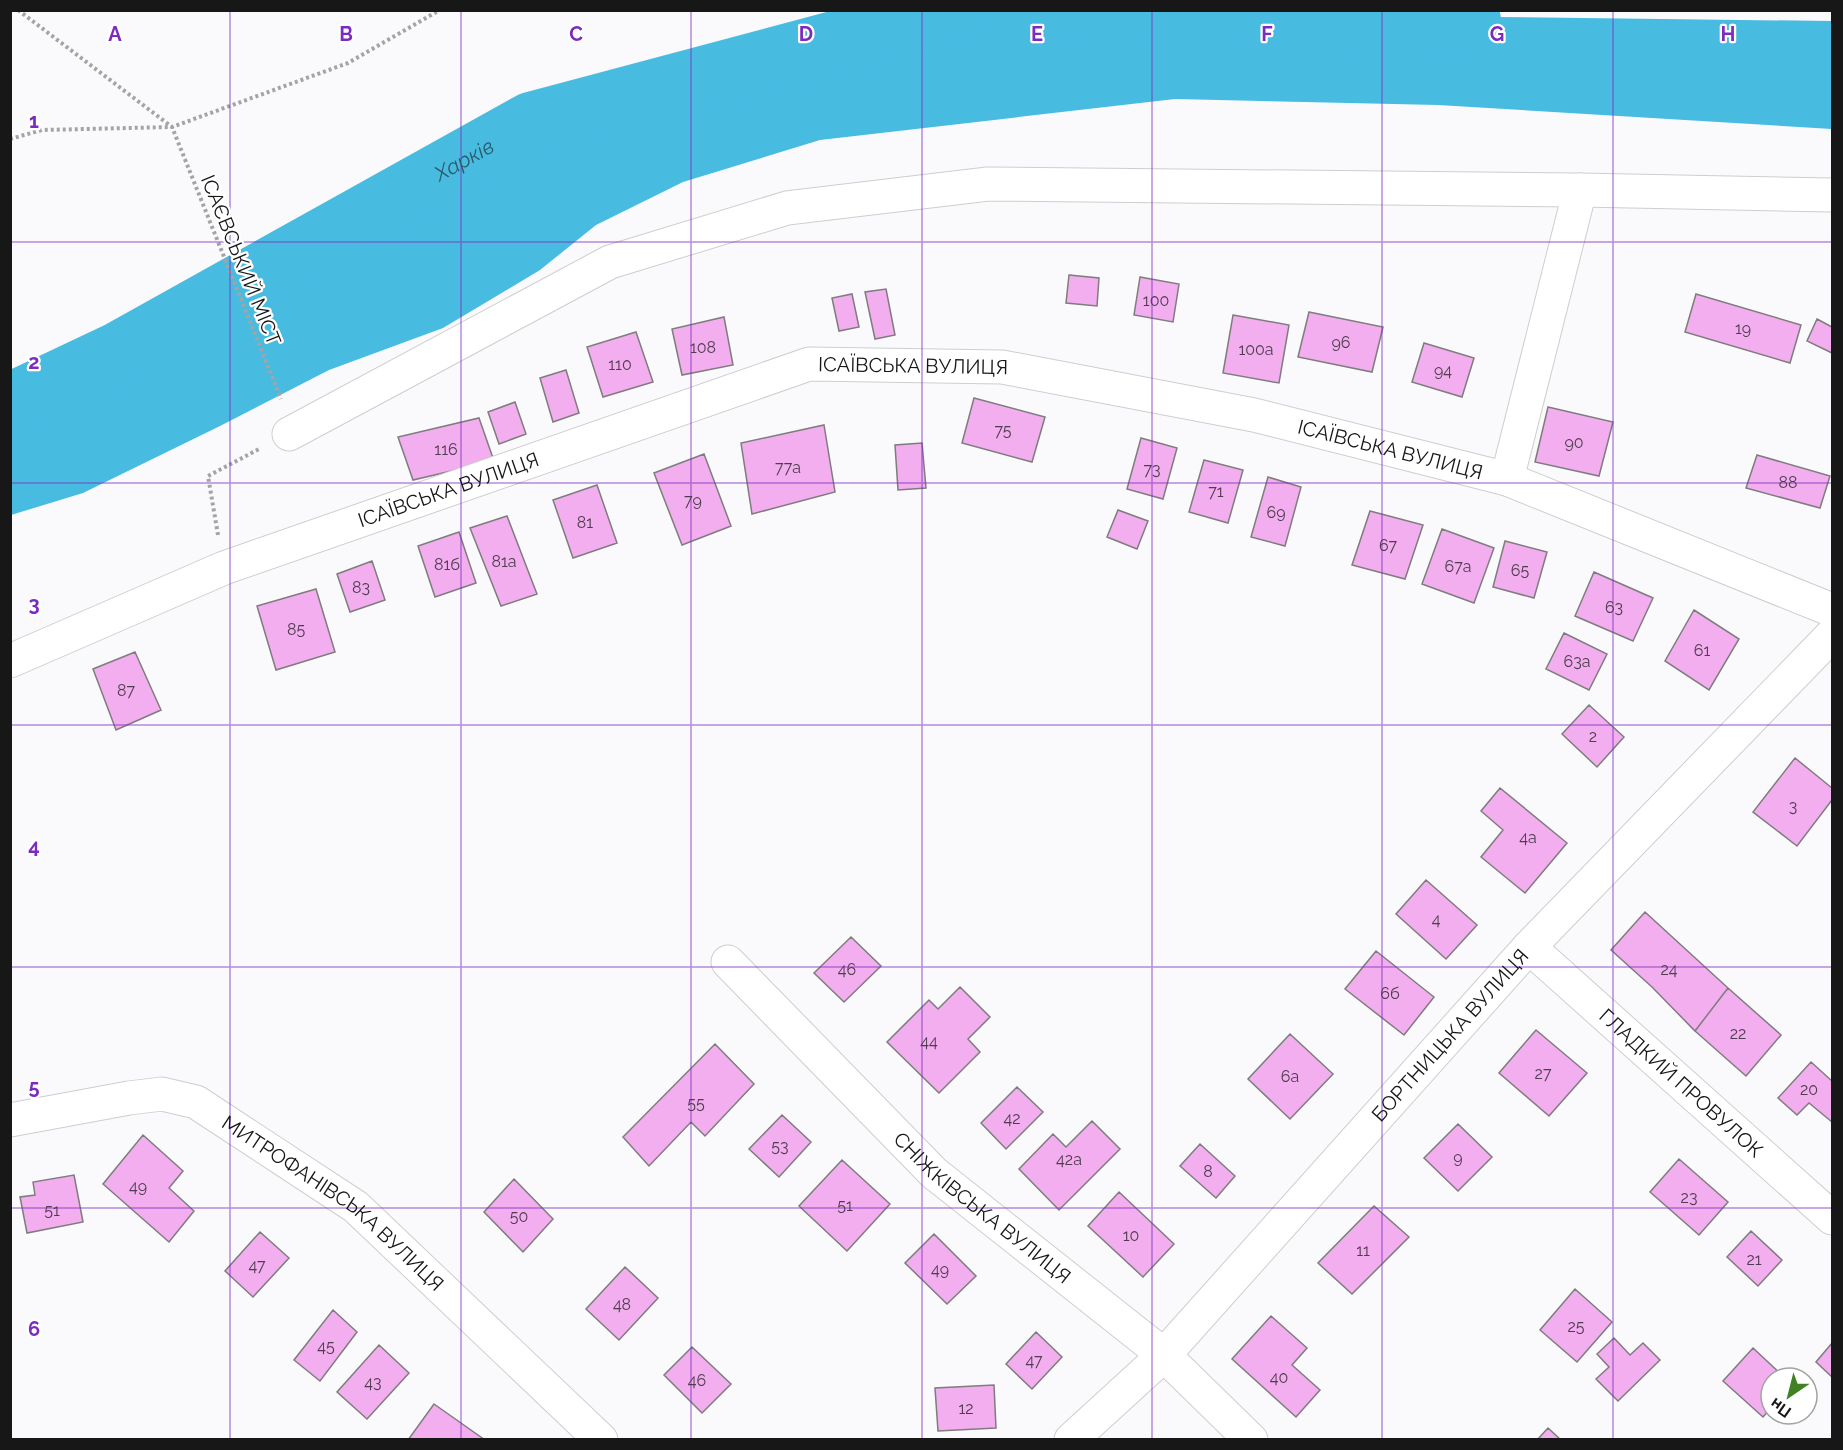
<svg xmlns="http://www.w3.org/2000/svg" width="1843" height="1450" font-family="Raleway,sans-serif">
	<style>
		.water { fill: #48bbe1 }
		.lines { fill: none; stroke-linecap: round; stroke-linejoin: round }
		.river { stroke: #48bbe1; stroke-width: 62 }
		.building { fill: #f3aeef; stroke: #7e7c7d; stroke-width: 1.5 }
		.minor-casing { stroke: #cdced0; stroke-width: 35 }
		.path { stroke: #a4a4a6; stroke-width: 4; stroke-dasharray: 3 3; stroke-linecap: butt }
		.minor { stroke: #fff; stroke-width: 33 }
		.grid { fill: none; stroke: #7b2cbf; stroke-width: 1.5; stroke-opacity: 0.55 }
		.labels { text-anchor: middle; stroke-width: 4.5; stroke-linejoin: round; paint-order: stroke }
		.number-label { font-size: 16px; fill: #4e3d4e }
		.street-label { font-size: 20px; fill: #171718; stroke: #fff }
		.water-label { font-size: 21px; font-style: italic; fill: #2b5a6b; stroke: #fff }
		.grid-label { font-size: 20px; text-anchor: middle; font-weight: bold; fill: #7b2cbf; stroke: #fff; stroke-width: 4.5; stroke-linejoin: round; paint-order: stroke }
	</style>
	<rect width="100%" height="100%" fill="#fafafd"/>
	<path class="water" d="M1496 17 1832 21V129L1438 105 1175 99 820 140 683 182 596 225 540 270 443 328 329 370 220 426 83 493 11 515V377L41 392 108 377 300 241 451 184 620 107 907 25Z"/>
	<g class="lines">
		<g class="river">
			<path d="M991 10 1470 20"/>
			<path id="s1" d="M10 404 118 353 531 123 954 10"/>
		</g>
	</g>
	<path class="building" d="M1069 275 1099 278 1097 306 1066 303Z
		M1140 277 1179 284 1173 322 1134 315Z
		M886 289 895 335 875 339 865 292Z
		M852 294 859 327 839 331 832 298Z
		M1696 294 1801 325 1790 363 1685 332Z
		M1309 312 1383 327 1372 372 1298 357Z
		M1233 315 1289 325 1279 383 1223 373Z
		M724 317 733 365 682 375 672 329Z
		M1817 319 1832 327V353L1807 341Z
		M636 332 653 382 603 397 587 347Z
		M1424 343 1474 358 1462 397 1412 382Z
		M566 370 579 413 553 422 540 378Z
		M974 398 1045 417 1032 462 962 443Z
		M515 402 526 434 499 444 488 412Z
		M1548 407 1613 422 1599 476 1535 462Z
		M479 418 494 461 413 480 398 437Z
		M824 425 835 492 752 514 741 443Z
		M1141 438 1177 448 1163 499 1127 489Z
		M922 443 926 488 898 490 895 445Z
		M704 454 731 526 682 545 654 473Z
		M1757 455 1830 476 1820 508 1746 488Z
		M1204 460 1243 470 1228 523 1189 512Z
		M1268 477 1301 487 1285 546 1251 537Z
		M597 485 617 543 573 558 553 500Z
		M1118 510 1148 521 1137 549 1107 537Z
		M1370 511 1423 525 1405 579 1352 565Z
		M507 516 537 594 501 606 470 528Z
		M1442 529 1494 548 1474 603 1422 584Z
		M459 532 476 583 435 597 418 546Z
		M1505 541 1547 552 1534 598 1493 587Z
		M372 561 385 600 350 612 337 574Z
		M1594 572 1653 598 1633 641 1575 616Z
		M316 589 335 652 276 670 257 606Z
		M1694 610 1739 639 1709 690 1665 661Z
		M1564 633 1607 654 1589 690 1546 669Z
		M135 652 161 710 116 730 93 669Z
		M1589 705 1624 737 1597 767 1562 734Z
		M1795 758 1832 788V800L1797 846 1753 812Z
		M1500 788 1567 843 1525 893 1481 857 1503 830 1481 811Z
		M1426 880 1477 925 1446 959 1396 914Z
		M1645 912 1728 988 1695 1031 1652 987 1611 950Z
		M851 937 881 966 844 1002 814 973Z
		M1376 951 1434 997 1404 1035 1345 989Z
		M960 987 990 1017 968 1039 980 1052 939 1093 887 1042 929 1000 938 1009Z
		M1728 988 1781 1035 1746 1076 1695 1031Z
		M1536 1030 1587 1073 1549 1116 1499 1073Z
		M1290 1034 1333 1074 1290 1119 1248 1079Z
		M715 1044 754 1084 705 1136 691 1122 649 1166 623 1137Z
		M1811 1062 1832 1081V1122L1809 1103 1797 1115 1778 1098Z
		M1017 1087 1043 1112 1006 1149 981 1123Z
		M782 1115 811 1142 779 1177 749 1149Z
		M1092 1121 1120 1149 1059 1210 1019 1169 1053 1134 1066 1147Z
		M1458 1124 1492 1157 1458 1191 1424 1158Z
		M143 1135 183 1171 169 1188 194 1211 169 1242 103 1184Z
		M1200 1144 1235 1176 1216 1198 1180 1166Z
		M1679 1159 1728 1202 1699 1235 1650 1192Z
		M842 1160 890 1204 847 1251 799 1206Z
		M74 1175 83 1222 27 1233 20 1197 35 1195 33 1182Z
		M514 1179 553 1219 523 1252 484 1212Z
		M1119 1192 1174 1244 1143 1277 1088 1226Z
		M1374 1206 1409 1237 1352 1294 1318 1263Z
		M1751 1231 1782 1260 1758 1286 1727 1257Z
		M260 1232 289 1258 253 1297 225 1271Z
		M934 1234 976 1276 947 1304 905 1263Z
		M625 1267 658 1298 619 1340 586 1309Z
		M1575 1289 1612 1322 1577 1362 1540 1330Z
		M333 1310 357 1332 320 1381 294 1360Z
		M1271 1316 1307 1348 1292 1365 1320 1390 1296 1417 1232 1359Z
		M1036 1332 1062 1357 1032 1389 1006 1364Z
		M1614 1338 1630 1355 1643 1343 1660 1360 1618 1401 1596 1379 1609 1367 1597 1354Z
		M1832 1343V1377L1816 1362Z
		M379 1345 409 1373 367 1419 337 1392Z
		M692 1347 731 1384 702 1413 664 1375Z
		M1753 1348 1785 1378H1771V1408L1763 1417 1723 1381Z
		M994 1385 996 1428 938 1431 935 1388Z
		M434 1404 485 1440H408Z
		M1548 1428 1561 1440H1537Z"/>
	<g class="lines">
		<g class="minor-casing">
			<g id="minor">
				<path d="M289 434 610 262 787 208 988 184 1580 190 1832 195"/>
				<path d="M1507 479 1580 190"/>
				<path id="s2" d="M10 661 224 568 809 364 1002 367 1254 415 1507 479 1832 610"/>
				<path id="s3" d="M1529 947 1832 1218"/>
				<path id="s4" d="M728 962 934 1173 1164 1355 1251 1440"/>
				<path id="s5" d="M10 1120 129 1098 162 1094 196 1102 356 1207 601 1440"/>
				<path id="s6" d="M1071 1440 1164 1355 1529 947 1832 635"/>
			</g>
		</g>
		<path class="path" d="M18 10 172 127 281 399
			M10 139 42 130 172 127 348 63 440 10
			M218 535 208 476 261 448"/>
		<use href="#minor" class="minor"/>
	</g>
	<path class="grid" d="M230 10V1440M461 10V1440M691 10V1440M922 10V1440M1152 10V1440M1382 10V1440M1613 10V1440M10 242H1832M10 483H1832M10 725H1832M10 967H1832M10 1208H1832"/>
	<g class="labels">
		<g class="number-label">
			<text x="1156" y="306">100</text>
			<text x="1743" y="334">19</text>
			<text x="1341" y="348">96</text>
			<text x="703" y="353">108</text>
			<text x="1256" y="355">100а</text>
			<text x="620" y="370">110</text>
			<text x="1443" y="376">94</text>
			<text x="1003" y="436">75</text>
			<text x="1574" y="448">90</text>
			<text x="446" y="455">116</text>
			<text x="788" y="473">77а</text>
			<text x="1152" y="475">73</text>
			<text x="1788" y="488">88</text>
			<text x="1216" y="497">71</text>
			<text x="693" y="506">79</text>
			<text x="1276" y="518">69</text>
			<text x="585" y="528">81</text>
			<text x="1388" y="551">67</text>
			<text x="504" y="567">81а</text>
			<text x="447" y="570">81б</text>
			<text x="1458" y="572">67а</text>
			<text x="1520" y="576">65</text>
			<text x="361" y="593">83</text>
			<text x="1614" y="613">63</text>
			<text x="296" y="635">85</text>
			<text x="1702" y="656">61</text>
			<text x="1577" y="667">63а</text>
			<text x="126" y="696">87</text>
			<text x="1593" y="742">2</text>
			<text x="1793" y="812">3</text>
			<text x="1528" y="843">4а</text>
			<text x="1436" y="925">4</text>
			<text x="847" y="975">46</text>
			<text x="1669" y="975">24</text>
			<text x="1390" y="999">6б</text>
			<text x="1738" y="1039">22</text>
			<text x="929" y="1047">44</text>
			<text x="1543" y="1079">27</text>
			<text x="1290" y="1082">6а</text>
			<text x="1809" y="1095">20</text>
			<text x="696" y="1109">55</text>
			<text x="1012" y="1124">42</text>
			<text x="780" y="1152">53</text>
			<text x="1458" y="1163">9</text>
			<text x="1069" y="1165">42а</text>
			<text x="1208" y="1177">8</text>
			<text x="138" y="1192">49</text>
			<text x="1689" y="1203">23</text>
			<text x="845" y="1211">51</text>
			<text x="52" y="1216">51</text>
			<text x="519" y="1222">50</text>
			<text x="1131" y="1241">10</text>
			<text x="1363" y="1256">11</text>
			<text x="1754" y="1265">21</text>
			<text x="257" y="1271">47</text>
			<text x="940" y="1275">49</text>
			<text x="622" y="1310">48</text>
			<text x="1576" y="1332">25</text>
			<text x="326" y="1352">45</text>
			<text x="1034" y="1366">47</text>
			<text x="1279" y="1383">40</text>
			<text x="697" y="1386">46</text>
			<text x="373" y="1388">43</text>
			<text x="966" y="1414">12</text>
		</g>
		<g class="street-label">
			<text transform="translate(241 260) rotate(68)" y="7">ІСАЄВСЬКИЙ МІСТ</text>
			<text dy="7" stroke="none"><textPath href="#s2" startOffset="957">ІСАЇВСЬКА ВУЛИЦЯ</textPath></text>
			<text dy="7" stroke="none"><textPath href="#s2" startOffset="1443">ІСАЇВСЬКА ВУЛИЦЯ</textPath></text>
			<text dy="7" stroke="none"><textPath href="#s2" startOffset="471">ІСАЇВСЬКА ВУЛИЦЯ</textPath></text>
			<text dy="7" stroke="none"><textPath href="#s6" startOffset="555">БОРТНИЦЬКА ВУЛИЦЯ</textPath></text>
			<text dy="7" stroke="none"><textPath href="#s3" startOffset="204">ГЛАДКИЙ ПРОВУЛОК</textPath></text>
			<text dy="7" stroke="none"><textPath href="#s5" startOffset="360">МИТРОФАНІВСЬКА ВУЛИЦЯ</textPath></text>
			<text dy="7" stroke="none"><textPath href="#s4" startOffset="354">СНІЖКІВСЬКА ВУЛИЦЯ</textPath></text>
		</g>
		<g class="water-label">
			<text dy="7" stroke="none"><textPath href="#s1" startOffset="516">Харків</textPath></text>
		</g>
	</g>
	<g class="grid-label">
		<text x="115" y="41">A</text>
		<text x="346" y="41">B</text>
		<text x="576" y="41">C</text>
		<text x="806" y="41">D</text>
		<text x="1037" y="41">E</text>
		<text x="1267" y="41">F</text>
		<text x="1497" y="41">G</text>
		<text x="1728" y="41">H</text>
		<text x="34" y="128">1</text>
		<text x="34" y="369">2</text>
		<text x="34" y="611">3</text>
		<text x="34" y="853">4</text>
		<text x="34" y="1094">5</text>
		<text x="34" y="1336">6</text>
	</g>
	<rect width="1843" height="1450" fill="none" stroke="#171718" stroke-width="24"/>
	<g transform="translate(1789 1396) rotate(215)"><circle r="28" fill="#ffffff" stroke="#a2a2a3" stroke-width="1.5"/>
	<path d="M0-4.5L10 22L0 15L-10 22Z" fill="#408223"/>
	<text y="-9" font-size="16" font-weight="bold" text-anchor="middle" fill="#171718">Пн</text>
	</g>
</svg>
